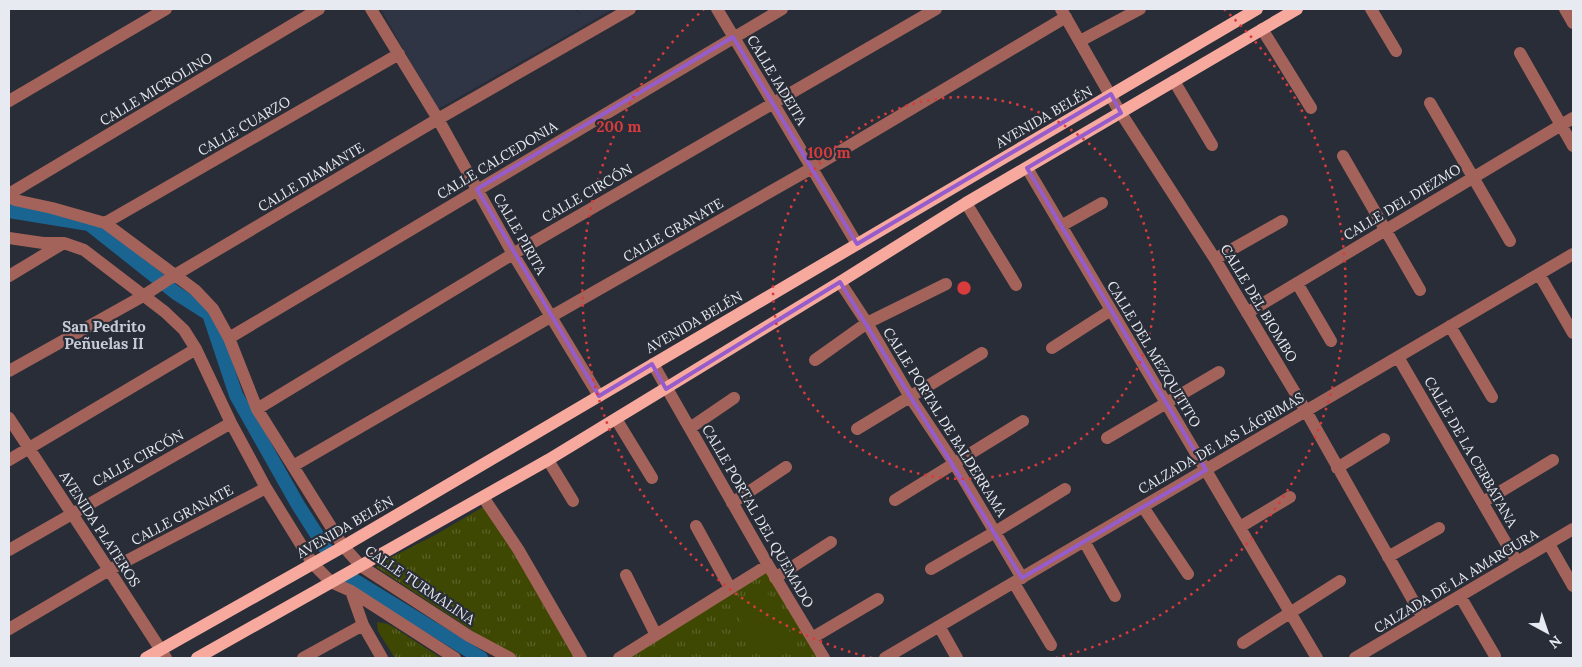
<svg xmlns="http://www.w3.org/2000/svg" width="1582" height="667" font-family="Lora,serif">
	<style>
		.built { fill: #2f3545 }
		.park { fill: url(#park-tufts) }
		.pitch { fill: #3e4803 }
		.lines { fill: none; stroke-linecap: round; stroke-linejoin: round }
		.canal { stroke: #1a6492; stroke-width: 14 }
		.minor { stroke: #a3635a; stroke-width: 12 }
		.major { stroke: #f8a99e; stroke-width: 12 }
		.marked { fill: none; stroke: #965ccc; stroke-width: 4; stroke-linejoin: round }
		.ring { fill: none; stroke: #d83b3c; stroke-width: 2.5; stroke-dasharray: 2.5 5 }
		.labels { text-anchor: middle; stroke-width: 4.5; stroke-linejoin: round; paint-order: stroke }
		.street-label { font-size: 14px; fill: #e7eaf1; stroke: #292d37 }
		.neighbourhood-label { font-size: 15px; font-weight: bold; fill: #c6cbd8; stroke: #292d37 }
		.centre { fill: #d83b3c; stroke: #292d37; stroke-width: 2.5 }
		.ring-label { font-size: 15px; text-anchor: middle; font-weight: bold; fill: #d83b3c; stroke: #292d37; stroke-width: 4.5; stroke-linejoin: round; paint-order: stroke }
	</style>
	<defs>
		<pattern id="park-tufts" width="24" height="20" patternUnits="userSpaceOnUse" patternTransform="scale(1.25)"><rect width="24" height="20" fill="#3e4803"/><path d="M3 7l-1-3M5 7V3M7 7l1-3M15 17l-1-3M17 17v-4M19 17l1-3" fill="none" stroke="#5a6328"/></pattern>
	</defs>
	<rect width="100%" height="100%" fill="#292d37"/>
	<path class="built" d="M381 9H575L581 16 577 9H613L438 109 404 51Z"/>
	<path class="park" d="M483 507 511 547 577 658H514L376 567 388 559 437 534Z
		M772 568 824 658H631L667 633Z
		M377 622 388 624 395 628 441 658H395L378 631Z"/>
	<path class="pitch" d="M767 592 797 645 774 658H762L735 610Z"/>
	<g class="lines">
		<path class="canal" d="M9 211 89 224 176 293 209 314 236 395 298 505 326 549
			M349 577 481 658"/>
		<path class="minor" d="M371 9 438 119 513 254 599 396
			M717 9 857 244
			M1061 9 1117 107 1215 259 1306 411 1423 618
			M1371 9 1396 51
			M1565 9 1573 23
			M1262 29 1311 108
			M1080 41 1140 9
			M1520 53 1573 146
			M1174 81 1212 145
			M9 101 166 9
			M1430 103 1510 241
			M1343 156 1420 290
			M1027 168 1317 658
			M9 194 319 9
			M9 197 15 200 52 208 105 223 195 290 213 309 229 338 257 409 343 546 361 566 469 636 510 658
			M966 203 1016 285
			M105 223 399 54
			M1061 226 1102 203
			M9 238 43 243H64L84 250 165 312 184 330 196 349 231 423 266 488 313 564 331 582 351 591 455 658
			M1215 259 1282 221
			M1539 274 1573 333
			M9 276 62 244
			M840 282 867 323 910 397 954 463 1022 578
			M1297 283 1331 341
			M1247 313 1573 118
			M1450 326 1492 397
			M229 338 782 9
			M1052 348 1111 310
			M1398 357 1517 562
			M815 360 867 323 946 284
			M653 364 768 565 824 658
			M9 371 143 296 175 275 438 119 630 9
			M257 409 513 254 936 9
			M9 418 109 570 166 658
			M616 419 652 478
			M690 428 734 398
			M857 429 982 353
			M1107 438 1219 372
			M9 460 196 349
			M548 460 573 501
			M293 466 552 316 812 168 1066 17
			M1337 468 1384 439
			M483 497 518 549 581 658
			M895 500 1023 421
			M1483 502 1553 460
			M732 503 786 467
			M1143 507 1188 574
			M696 526 730 588
			M1240 527 1290 497
			M1084 541 1115 596
			M1549 544 1573 586
			M9 550 231 423
			M1388 557 1439 528
			M931 569 995 532 1065 489
			M626 575 656 635
			M775 578 831 542
			M1014 583 1051 645
			M351 591 363 625 382 658
			M1460 596 1495 656
			M939 626 957 658
			M9 629 109 570 266 488
			M812 638 878 599
			M1243 643 1340 581
			M303 658 363 625
			M619 658 768 565
			M885 658 1573 254
			M1355 658 1573 529"/>
		<path class="major" d="M146 658 339 549 1257 9
			M197 658 548 460 840 282 966 203 1297 9"/>
	</g>
	<path class="marked" d="M733 37 857 244 1111 94 1121 113 1027 168 1206 470 1022 578 840 282 666 389 652 364 599 396 477 189Z"/>
	<g class="ring">
		<circle cx="964" cy="288" r="191"/>
		<path d="M872 658A381 381 0 0 1 704 9M1224 9A381 381 0 0 1 1056 658"/>
	</g>
	<g class="labels">
		<g class="street-label">
			<text transform="translate(777 80) rotate(59)" y="5">CALLE JADEITA</text>
			<text transform="translate(156 89) rotate(-31)" y="5">CALLE MICROLINO</text>
			<text transform="translate(1044 117) rotate(-30)" y="5">AVENIDA BELÉN</text>
			<text transform="translate(244 126) rotate(-30)" y="5">CALLE CUARZO</text>
			<text transform="translate(497 160) rotate(-31)" y="5">CALLE CALCEDONIA</text>
			<text transform="translate(311 177) rotate(-31)" y="5">CALLE DIAMANTE</text>
			<text transform="translate(587 193) rotate(-30)" y="5">CALLE CIRCÓN</text>
			<text transform="translate(1402 202) rotate(-31)" y="5">CALLE DEL DIEZMO</text>
			<text transform="translate(673 230) rotate(-30)" y="5">CALLE GRANATE</text>
			<text transform="translate(520 234) rotate(60)" y="5">CALLE PIRITA</text>
			<text transform="translate(1259 303) rotate(59)" y="5">CALLE DEL BIOMBO</text>
			<text transform="translate(694 322) rotate(-30)" y="5">AVENIDA BELÉN</text>
			<text transform="translate(1154 354) rotate(59)" y="5">CALLE DEL MEZQUITITO</text>
			<text transform="translate(945 422) rotate(58)" y="5">CALLE PORTAL DE BALDERRAMA</text>
			<text transform="translate(1221 443) rotate(-30)" y="5">CALZADA DE LAS LÁGRIMAS</text>
			<text transform="translate(1471 452) rotate(60)" y="5">CALLE DE LA CERBATANA</text>
			<text transform="translate(138 458) rotate(-29)" y="5">CALLE CIRCÓN</text>
			<text transform="translate(182 515) rotate(-28)" y="5">CALLE GRANATE</text>
			<text transform="translate(758 516) rotate(60)" y="5">CALLE PORTAL DEL QUEMADO</text>
			<text transform="translate(345 527) rotate(-30)" y="5">AVENIDA BELÉN</text>
			<text transform="translate(100 529) rotate(57)" y="5">AVENIDA PLATEROS</text>
			<text transform="translate(1456 581) rotate(-31)" y="5">CALZADA DE LA AMARGURA</text>
			<text transform="translate(420 585) rotate(34)" y="5">CALLE TURMALINA</text>
		</g>
		<g class="neighbourhood-label">
			<text x="104" y="332">San Pedrito<tspan x="104" dy="17">Peñuelas II</tspan></text>
		</g>
	</g>
	<circle cx="964" cy="288" r="8" class="centre"/>
	<g class="ring-label">
		<text x="619" y="132">200 m</text>
		<text x="829" y="158">100 m</text>
	</g>
	<rect width="1582" height="667" fill="none" stroke="#e7eaf1" stroke-width="20"/>
	<g transform="translate(1547 632) rotate(140)" stroke="#292d37" stroke-width="4" paint-order="stroke">
	<path d="M0-4L9 19L0 12L-9 19Z" fill="#e7eaf1"/>
	<text y="-8" font-size="14" font-weight="bold" text-anchor="middle" fill="#e7eaf1">N</text>
	</g>
</svg>
